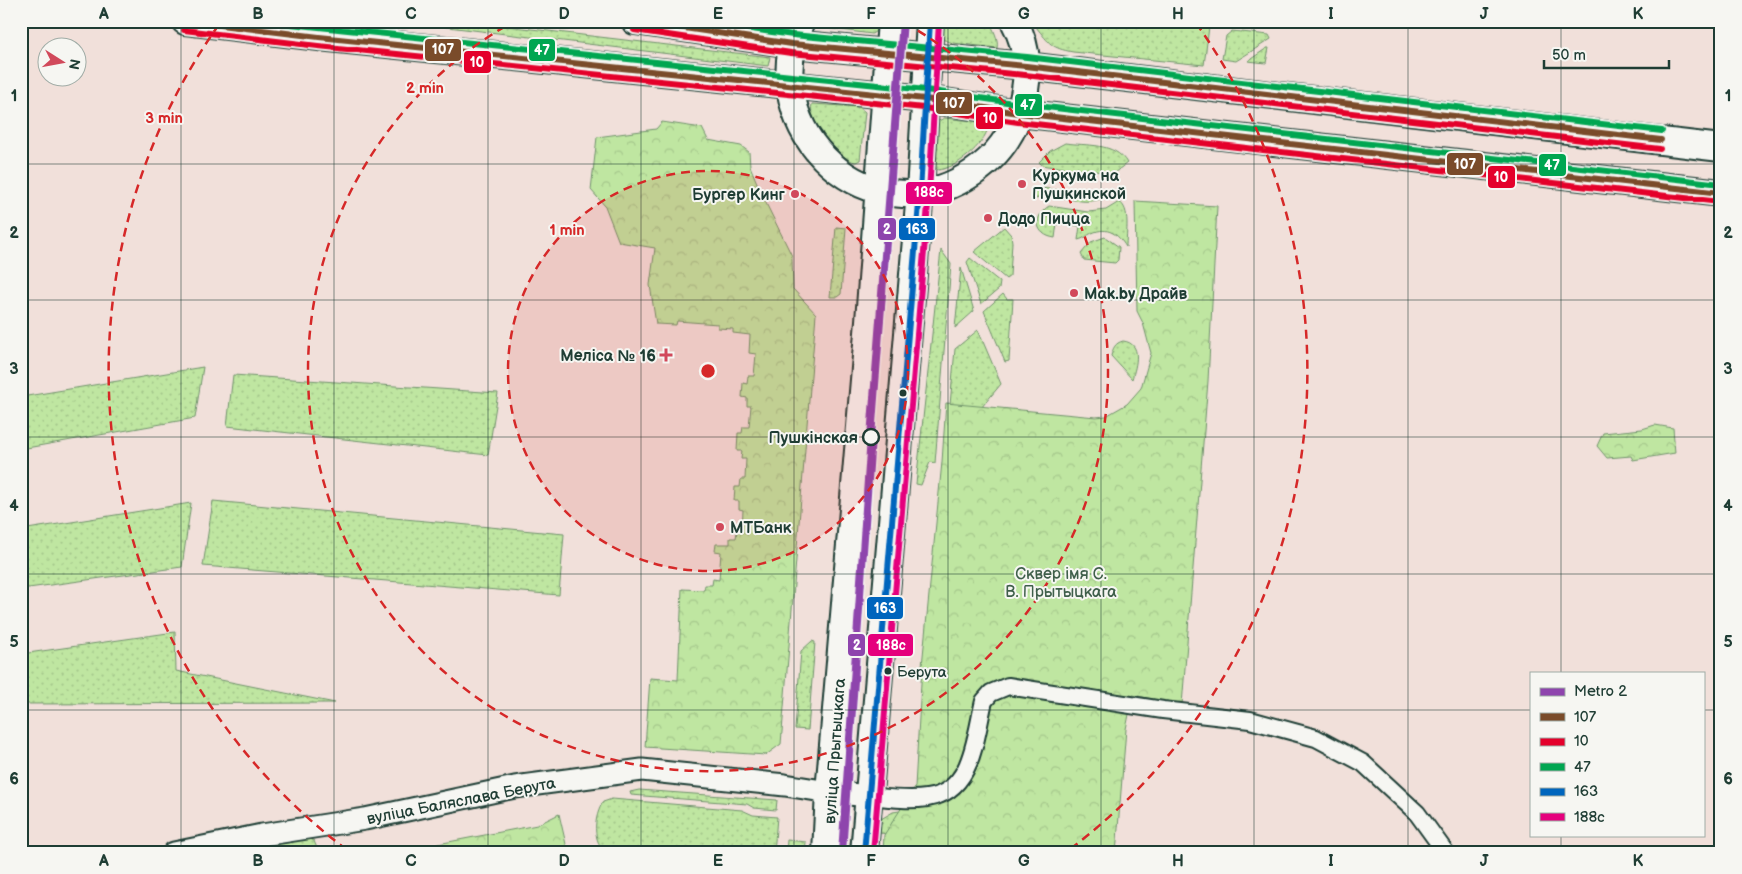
<svg xmlns="http://www.w3.org/2000/svg" width="1742" height="874" font-family="'Balsamiq Sans',sans-serif">
	<style>
		.grass { fill: url(#grass-dots); stroke: #6f926a }
		.park { fill: url(#park-crowns); stroke: #6f926a }
		.lines { fill: none; stroke-linecap: round; stroke-linejoin: round }
		.minor-casing { stroke: #1f3d34; stroke-width: 20 }
		.tertiary-casing { stroke: #1f3d34; stroke-width: 25 }
		.primary-casing { stroke: #1f3d34; stroke-width: 30 }
		.minor { stroke: #f6f6f2; stroke-width: 16 }
		.tertiary { stroke: #f6f6f2; stroke-width: 21 }
		.primary { stroke: #f6f6f2; stroke-width: 26 }
		.bus-1-casing { stroke: #f6f6f2; stroke-width: 10 }
		.bus-2-casing { stroke: #f6f6f2; stroke-width: 10 }
		.bus-3-casing { stroke: #f6f6f2; stroke-width: 10 }
		.bus-4-casing { stroke: #f6f6f2; stroke-width: 10 }
		.bus-5-casing { stroke: #f6f6f2; stroke-width: 10 }
		.bus-1 { stroke: #7a4b2a; stroke-width: 6 }
		.bus-2 { stroke: #e4002b; stroke-width: 6 }
		.bus-3 { stroke: #00a651; stroke-width: 6 }
		.bus-4 { stroke: #0065bd; stroke-width: 6 }
		.bus-5 { stroke: #e5007d; stroke-width: 6 }
		.metro-1-casing { stroke: #f6f6f2; stroke-width: 11 }
		.metro-1 { stroke: #8e44ad; stroke-width: 8 }
		.grid { fill: none; stroke: #1f3d34; stroke-width: 1; stroke-opacity: 0.55 }
		.ring { fill: none; stroke: #d62828; stroke-width: 2.5; stroke-dasharray: 9 6 }
		.poi-dot { fill: #d1495b; stroke: #f6f6f2; stroke-width: 2 }
		.bus-dot { fill: #1f3d34; stroke: #f6f6f2; stroke-width: 2 }
		.stop-dot { fill: #f6f6f2; stroke: #1f3d34; stroke-width: 2.5 }
		.labels { text-anchor: middle; stroke-width: 4; stroke-linejoin: round; paint-order: stroke }
		.bus-label { font-size: 15px; fill: #1f3d34; stroke: #f6f6f2; text-anchor: start }
		.poi-label { font-size: 16px; font-weight: bold; fill: #1f3d34; stroke: #f6f6f2; text-anchor: start }
		.stop-label { font-size: 16px; font-weight: bold; fill: #1f3d34; stroke: #f6f6f2; text-anchor: end }
		.park-label { font-size: 16px; fill: #3f5f4a; stroke: #f6f6f2 }
		.street-label { font-size: 16px; fill: #1f3d34; stroke: #f6f6f2 }
		.centre { fill: #d62828; stroke: #f6f6f2; stroke-width: 2.5 }
		.ring-label { font-size: 15px; text-anchor: middle; font-weight: bold; fill: #d62828; stroke: #f6f6f2; stroke-width: 4; stroke-linejoin: round; paint-order: stroke }
		.line-badge { stroke: #f6f6f2; stroke-width: 2 }
		.badge-label { font-size: 14px; text-anchor: middle; font-weight: bold; fill: #fff }
		.neatline { fill: none; stroke: #1f3d34; stroke-width: 2 }
		.grid-label { font-size: 16px; text-anchor: middle; font-weight: bold; fill: #1f3d34 }
	</style>
	<defs>
		<pattern id="grass-dots" width="8" height="8" patternUnits="userSpaceOnUse" patternTransform="scale(1.25)"><rect width="8" height="8" fill="#bfe6a1"/><path d="M2 2h.1M6 6h.1" fill="none" stroke="#a4c68b" stroke-width="1.8" stroke-linecap="round"/></pattern>
		<pattern id="park-crowns" width="20" height="18" patternUnits="userSpaceOnUse" patternTransform="scale(1.25)"><rect width="20" height="18" fill="#bfe6a1"/><path d="M2 6a3 3 0 1 1 6 0M12 15a3 3 0 1 1 6 0" fill="none" stroke="#a4c68b"/></pattern>
	</defs>
	<rect width="100%" height="100%" fill="#f1e0da"/>
	<filter id="ink" filterUnits="userSpaceOnUse"><feTurbulence type="fractalNoise" baseFrequency=".02" numOctaves="2"/><feDisplacementMap in="SourceGraphic" scale="10" xChannelSelector="R" yChannelSelector="G"/><feConvolveMatrix kernelMatrix="1 2 1 2 8 2 1 2 1" color-interpolation-filters="sRGB"/></filter>
	<g filter="url(#ink)">
		<path class="grass" d="M399 21H463L770 57 768 66Z
			M823 21H876V31L872 34 825 28 822 25Z
			M943 21H989C993 29 999 39 997 48L953 43 942 39Z
			M1044 21H1159L1209 27 1204 65 1073 52C1051 48 1050 44 1036 27Z
			M1232 31 1269 35 1271 39 1236 61 1222 59 1226 36Z
			M1267 48H1269L1266 63 1248 61Z
			M812 104 859 107 865 112 860 160 856 162C839 160 807 121 812 104Z
			M944 118 982 122 987 125 988 128C983 146 957 168 938 170L934 167 937 122Z
			M1065 143C1086 146 1115 142 1127 163L1114 173 1047 166 1042 165 1039 162 1050 151Z
			M1040 188 1109 195C1080 212 1060 188 1036 199L1032 193Z
			M1119 202C1131 208 1126 234 1126 247 1118 234 1108 226 1092 233 1087 235 1084 239 1078 240L1080 226 1057 223 1055 238C1034 235 1033 216 1049 206L1088 212 1106 210Z
			M836 227 846 228 841 294 837 297H830Z
			M1004 227 1011 235 1012 242 1010 276 1006 279 974 252Z
			M1105 237 1119 247 1118 260 1115 263 1084 260 1081 254 1091 242Z
			M941 250 951 264 935 463 930 462 921 485 916 484Z
			M970 258 1000 282 999 289 981 304 967 262Z
			M961 268 974 311 955 328Z
			M1003 294 1007 299H1013L1009 361 1005 362 984 311Z
			M978 330 1001 384 946 450 955 349Z
			M1123 341C1143 343 1136 366 1132 379L1111 356C1113 348 1115 343 1123 341Z
			M203 367 195 418 21 449V397Z
			M233 375 498 393 488 455 227 426Z
			M213 501 564 534 559 595 203 566Z
			M191 503 182 567 21 589V530Z
			M175 632 176 671 335 703 21 704V654Z
			M812 641 815 642 808 730 795 729 801 651Z
			M639 790 777 800 776 810 754 808 747 804 631 795 630 792Z
			M612 799 742 810 753 815 777 817 774 853H607C591 842 594 816 603 802Z
			M905 810 902 835 879 833 881 819 893 812Z
			M309 838 314 841 319 853H211Z
			M787 840 806 842 805 853H786Z"/>
		<path class="park" d="M662 122 702 128 708 140 741 146 749 152 750 166 762 195 792 256 793 289 816 314 781 744 766 755 645 747 650 678 678 680 682 589 704 590 705 585H712L713 579 719 580 721 552 715 551 716 544H730V538H736L737 531H742L743 510 739 509V501H734L735 487H740L741 479H745L746 459H741L742 451H737L738 433H742L743 427H749L751 406H747V398L742 397 743 383 747 384 748 376H754L756 354 749 353 750 335 733 333V329L718 328V324L677 321 676 325 656 324 650 285 655 248 619 242 605 206 591 190 597 137 656 129Z
			M1135 201 1217 206 1208 381 1182 705 1133 695 1126 729 1116 853H883L884 835 915 787 922 666 942 462 946 403 1096 417 1106 416 1127 404 1141 388 1151 353 1143 323 1137 311Z
			M1655 425 1673 428 1675 453 1633 460 1631 456 1607 458 1597 446 1603 433 1642 429Z
			M559 814 568 853H391L537 825Z"/>
		<g class="lines">
			<g class="minor-casing">
				<path id="minor" d="M869 796C888 798 908 801 927 798 973 792 975 737 984 701L991 693 1008 686 1163 710 1250 720 1316 738 1363 763 1417 813 1446 853"/>
			</g>
			<g class="tertiary-casing">
				<path id="tertiary" d="M174 853 262 835 365 819 515 787 642 770 785 785 829 792 869 796"/>
			</g>
			<g class="primary-casing">
				<path id="primary" d="M185 21 319 37 925 99 1019 113 1721 193
					M635 21 792 44 1026 66 1721 148
					M801 21C751 132 873 242 974 172 996 157 1012 135 1020 110 1030 80 1029 48 1014 21
					M826 853 829 792 869 321 891 21
					M864 853 920 192 930 21"/>
			</g>
			<use href="#minor" class="minor"/>
			<use href="#tertiary" class="tertiary"/>
			<use href="#primary" class="primary"/>
			<g class="bus-1-casing">
				<path id="bus-1" d="M187 21 319 37 925 99 1019 113 1721 193
					M637 21 792 44 1026 66 1661 140"/>
			</g>
			<g class="bus-2-casing">
				<path id="bus-2" d="M184 30 318 46 924 108 1018 122 1720 202
					M634 30 791 53 1025 75 1660 149"/>
			</g>
			<g class="bus-3-casing">
				<path id="bus-3" d="M261 21 926 90 1020 104 1721 184
					M697 21 793 35 1027 57 1662 131"/>
			</g>
			<g class="bus-4-casing">
				<path id="bus-4" d="M864 853 920 192 930 21"/>
			</g>
			<g class="bus-5-casing">
				<path id="bus-5" d="M873 853 929 193 939 22"/>
			</g>
			<use href="#bus-1" class="bus-1"/>
			<use href="#bus-2" class="bus-2"/>
			<use href="#bus-3" class="bus-3"/>
			<use href="#bus-4" class="bus-4"/>
			<use href="#bus-5" class="bus-5"/>
			<g class="metro-1-casing">
				<path id="metro-1" d="M842 853 871 437 903 21"/>
			</g>
			<use href="#metro-1" class="metro-1"/>
		</g>
	</g>
	<path class="grid" d="M181 21V853M334 21V853M488 21V853M641 21V853M794 21V853M948 21V853M1101 21V853M1254 21V853M1408 21V853M1561 21V673M21 164H1721M21 300H1721M21 437H1721M21 574H1721M21 710H1531M1703 710H1721M1561 835V853"/>
	<circle cx="708" cy="371" r="200" fill="#d62828" fill-opacity=".12"/>
	<g class="ring">
		<circle cx="708" cy="371" r="200"/>
		<path d="M905 23A400 400 0 1 1 511 23"/>
		<path d="M347 850A600 600 0 0 1 220 23M1196 23A600 600 0 0 1 1069 850"/>
	</g>
	<g class="poi-dot">
		<circle cx="1022" cy="184" r="5"/>
		<circle cx="795" cy="194" r="5"/>
		<circle cx="988" cy="218" r="5"/>
		<circle cx="1074" cy="293" r="5"/>
		<path d="M663.5 347.5h5v5h5v5h-5v5h-5v-5h-5v-5h5z"/>
		<circle cx="720" cy="527" r="5"/>
	</g>
	<g class="bus-dot">
		<circle cx="903" cy="393" r="4.5"/>
		<circle cx="888" cy="671" r="4.5"/>
	</g>
	<circle class="stop-dot" cx="871" cy="437" r="8"/>
	<g class="labels">
		<g class="bus-label">
			<text x="897" y="677">Берута</text>
		</g>
		<g class="poi-label">
			<text x="1032" y="181">Куркума на<tspan x="1032" dy="18">Пушкинской</tspan></text>
			<text x="785" y="200" text-anchor="end">Бургер Кинг</text>
			<text x="998" y="224">Додо Пицца</text>
			<text x="1084" y="299">Маk.by Драйв</text>
			<text x="656" y="361" text-anchor="end">Меліса № 16</text>
			<text x="730" y="533">МТБанк</text>
		</g>
		<g class="stop-label">
			<text x="858" y="443">Пушкінская</text>
		</g>
		<g class="park-label">
			<text x="1061" y="579">Сквер імя С.<tspan x="1061" dy="18">В. Прытыцкага</tspan></text>
		</g>
		<g class="street-label">
			<text transform="translate(834 751) rotate(-86)" y="6">вуліца Прытыцкага</text>
			<text transform="translate(461 800) rotate(-11)" y="6">вуліца Баляслава Берута</text>
		</g>
	</g>
	<circle cx="708" cy="371" r="8" class="centre"/>
	<g class="ring-label">
		<text x="425" y="93">2 min</text>
		<text x="164" y="123">3 min</text>
		<text x="567" y="235">1 min</text>
	</g>
	<g class="line-badge">
		<rect x="424" y="38" width="38" height="24" rx="5" fill="#7a4b2a"/>
		<rect x="528" y="38" width="28" height="24" rx="5" fill="#00a651"/>
		<rect x="463" y="50" width="29" height="24" rx="5" fill="#e4002b"/>
		<rect x="935" y="91" width="38" height="24" rx="5" fill="#7a4b2a"/>
		<rect x="1014" y="93" width="29" height="24" rx="5" fill="#00a651"/>
		<rect x="975" y="106" width="29" height="24" rx="5" fill="#e4002b"/>
		<rect x="1446" y="152" width="38" height="24" rx="5" fill="#7a4b2a"/>
		<rect x="1538" y="153" width="29" height="24" rx="5" fill="#00a651"/>
		<rect x="1487" y="165" width="29" height="24" rx="5" fill="#e4002b"/>
		<rect x="905" y="181" width="48" height="24" rx="5" fill="#e5007d"/>
		<rect x="877" y="217" width="20" height="24" rx="5" fill="#8e44ad"/>
		<rect x="898" y="217" width="38" height="24" rx="5" fill="#0065bd"/>
		<rect x="866" y="596" width="38" height="24" rx="5" fill="#0065bd"/>
		<rect x="847" y="633" width="19" height="24" rx="5" fill="#8e44ad"/>
		<rect x="867" y="633" width="47" height="24" rx="5" fill="#e5007d"/>
	</g>
	<g class="badge-label">
		<text x="443" y="54">107</text>
		<text x="542" y="55">47</text>
		<text x="477" y="67">10</text>
		<text x="954" y="108">107</text>
		<text x="1028" y="110">47</text>
		<text x="990" y="123">10</text>
		<text x="1465" y="169">107</text>
		<text x="1552" y="170">47</text>
		<text x="1501" y="182">10</text>
		<text x="929" y="197">188с</text>
		<text x="887" y="234">2</text>
		<text x="917" y="234">163</text>
		<text x="885" y="613">163</text>
		<text x="857" y="650">2</text>
		<text x="891" y="650">188с</text>
	</g>
	<rect width="1742" height="874" fill="none" stroke="#f6f6f2" stroke-width="55"/>
	<rect x="1530" y="672" width="175" height="165" fill="#f6f6f2" stroke="#a0aca6"/>
	<rect x="1540" y="688" width="25" height="8" fill="#8e44ad" stroke="#a0aca6"/>
	<text x="1574" y="696" font-size="15" fill="#1f3d34">Metro 2</text>
	<rect x="1540" y="713" width="25" height="8" fill="#7a4b2a" stroke="#a0aca6"/>
	<text x="1574" y="722" font-size="15" fill="#1f3d34">107</text>
	<rect x="1540" y="738" width="25" height="8" fill="#e4002b" stroke="#a0aca6"/>
	<text x="1574" y="746" font-size="15" fill="#1f3d34">10</text>
	<rect x="1540" y="763" width="25" height="8" fill="#00a651" stroke="#a0aca6"/>
	<text x="1574" y="772" font-size="15" fill="#1f3d34">47</text>
	<rect x="1540" y="788" width="25" height="8" fill="#0065bd" stroke="#a0aca6"/>
	<text x="1574" y="796" font-size="15" fill="#1f3d34">163</text>
	<rect x="1540" y="813" width="25" height="8" fill="#e5007d" stroke="#a0aca6"/>
	<text x="1574" y="822" font-size="15" fill="#1f3d34">188с</text>
	<g transform="translate(62 62) rotate(101)"><circle r="24" fill="#f6f6f2" stroke="#a0aca6"/>
	<path d="M0-4L9 19L0 12L-9 19Z" fill="#d1495b"/>
	<text y="-8" font-size="14" font-weight="bold" text-anchor="middle" fill="#1f3d34">N</text>
	</g>
	<path d="M1544 60v8h125v-8" fill="none" stroke="#1f3d34" stroke-width="2.5"/>
	<text x="1552" y="60" font-size="15" fill="#1f3d34" stroke="#f6f6f2" stroke-width="4" paint-order="stroke">50 m</text>
	<rect x="28" y="28" width="1686" height="818" class="neatline"/>
	<g class="grid-label">
		<text x="104" y="19">A</text>
		<text x="258" y="19">B</text>
		<text x="411" y="19">C</text>
		<text x="564" y="19">D</text>
		<text x="718" y="19">E</text>
		<text x="871" y="19">F</text>
		<text x="1024" y="19">G</text>
		<text x="1178" y="19">H</text>
		<text x="1331" y="19">I</text>
		<text x="1484" y="19">J</text>
		<text x="1638" y="19">K</text>
		<text x="14" y="101">1</text>
		<text x="1728" y="101">1</text>
		<text x="14" y="238">2</text>
		<text x="1728" y="238">2</text>
		<text x="14" y="374">3</text>
		<text x="1728" y="374">3</text>
		<text x="14" y="511">4</text>
		<text x="1728" y="511">4</text>
		<text x="14" y="647">5</text>
		<text x="1728" y="647">5</text>
		<text x="14" y="784">6</text>
		<text x="1728" y="784">6</text>
		<text x="104" y="866">A</text>
		<text x="258" y="866">B</text>
		<text x="411" y="866">C</text>
		<text x="564" y="866">D</text>
		<text x="718" y="866">E</text>
		<text x="871" y="866">F</text>
		<text x="1024" y="866">G</text>
		<text x="1178" y="866">H</text>
		<text x="1331" y="866">I</text>
		<text x="1484" y="866">J</text>
		<text x="1638" y="866">K</text>
	</g>
</svg>
